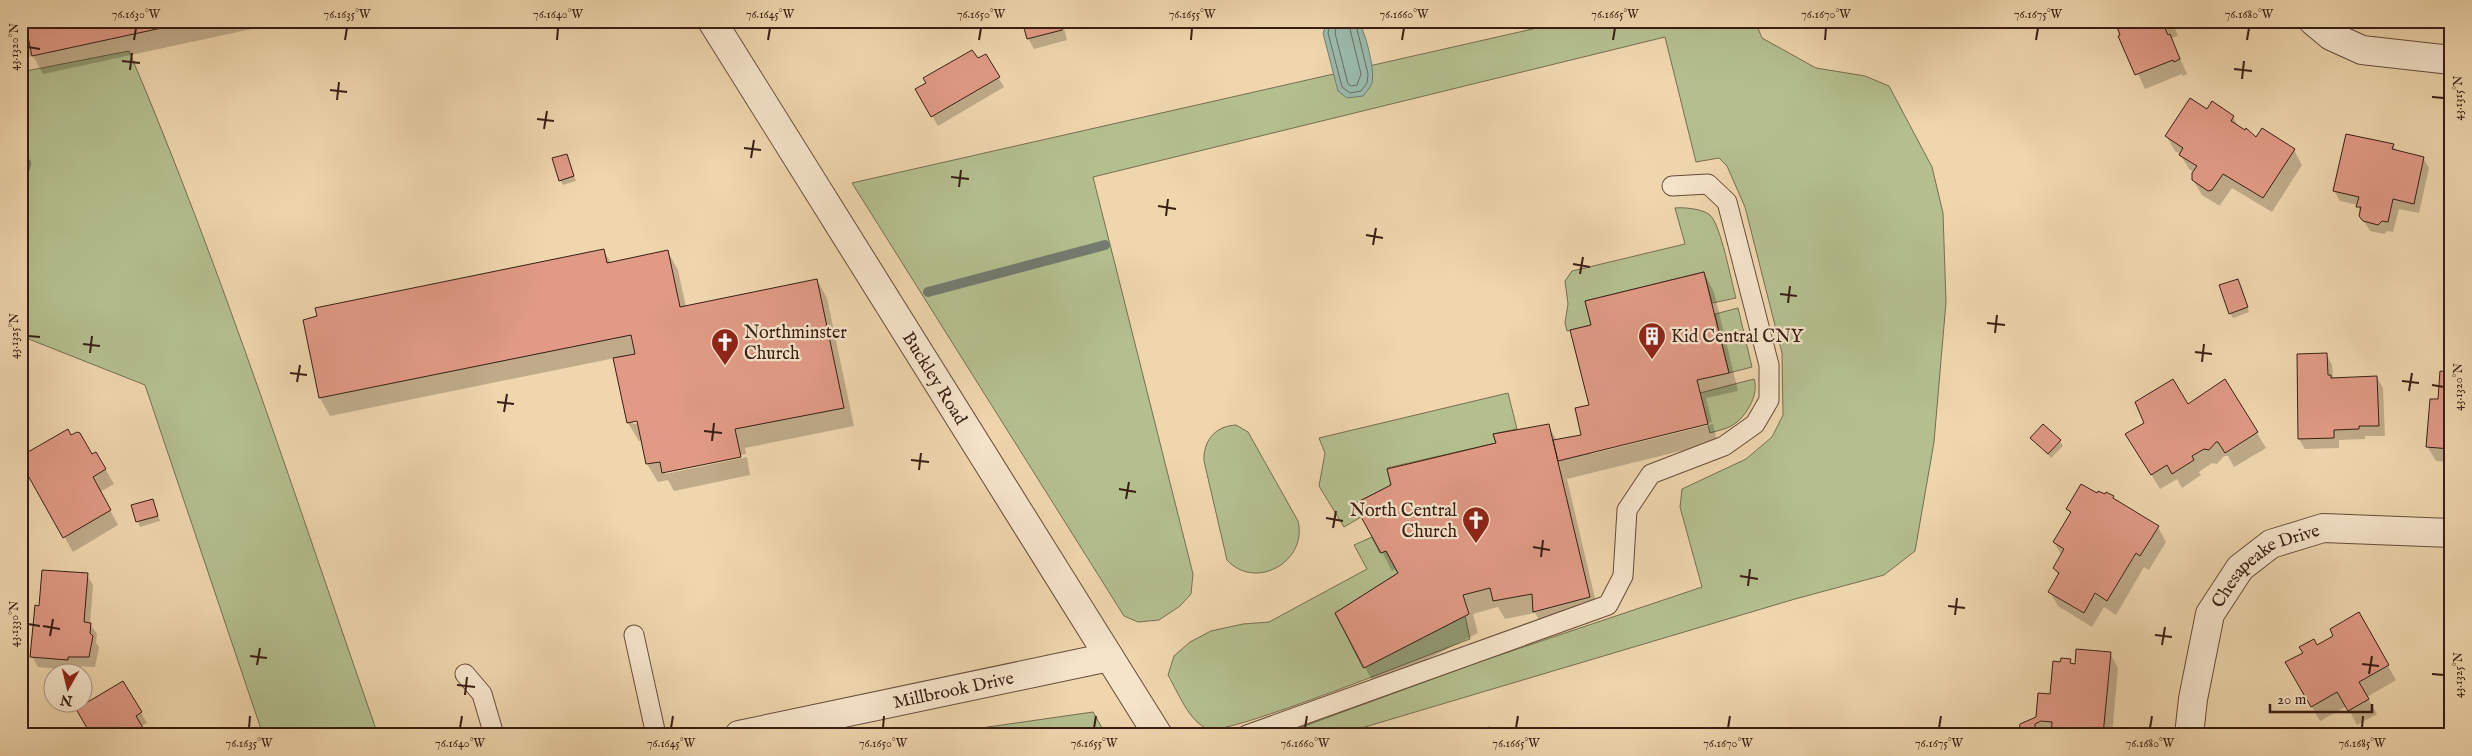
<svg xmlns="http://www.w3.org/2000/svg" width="2472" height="756" font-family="'IM FELL English',serif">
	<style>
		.green { fill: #b4bf8e; stroke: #766e51 }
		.water { fill: #9ab9ab; stroke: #737b6f }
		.shadow { fill: #0003; fill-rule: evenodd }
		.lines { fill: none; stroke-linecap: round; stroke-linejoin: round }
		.shore { stroke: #6a6c60; stroke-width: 1 }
		.stream { stroke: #737b6f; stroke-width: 10 }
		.building { fill: #e09a85; stroke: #391e14 }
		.service-casing { stroke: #664c3a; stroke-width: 21 }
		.minor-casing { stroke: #664c3a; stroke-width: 30 }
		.tertiary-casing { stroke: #664c3a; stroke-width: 30 }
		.service { stroke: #f5e4ca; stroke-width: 19 }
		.minor { stroke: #f5e4ca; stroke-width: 28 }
		.tertiary { stroke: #f5e4ca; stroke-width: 28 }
		.ticks { fill: none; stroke: #391e14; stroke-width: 2 }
		.labels { text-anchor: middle; stroke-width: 4.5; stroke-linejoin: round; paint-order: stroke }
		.poi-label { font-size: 18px; fill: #391e14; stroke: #f5e4ca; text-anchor: start }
		.street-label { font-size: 18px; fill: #391e14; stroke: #f5e4ca }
		.neatline { fill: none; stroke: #391e14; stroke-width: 2 }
		.ticks-label { font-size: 12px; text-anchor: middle; fill: #391e14 }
	</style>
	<rect width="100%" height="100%" fill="#efd6ad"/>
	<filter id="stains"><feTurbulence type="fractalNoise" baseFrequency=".004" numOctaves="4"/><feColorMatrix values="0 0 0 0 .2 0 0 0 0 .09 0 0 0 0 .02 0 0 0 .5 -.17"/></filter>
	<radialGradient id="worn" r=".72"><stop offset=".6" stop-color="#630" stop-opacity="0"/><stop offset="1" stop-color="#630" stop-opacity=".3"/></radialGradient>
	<path class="green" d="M1568 21H1755L1762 38 1816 68 1865 76 1889 86 1932 167 1943 213 1946 302 1934 442 1915 551 1884 575 1795 599 1338 735H1280L1479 662 1702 587 1680 507 1682 489 1746 459 1772 437 1783 415 1782 353 1745 207 1727 166 1719 158 1696 162 1665 37 1093 177 1193 574 1191 594 1180 606 1159 620 1138 622 1124 616 852 183Z
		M129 51C224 274 298 506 378 735H263L145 385 21 336V72Z
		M1675 208C1684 207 1703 209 1710 215 1721 225 1731 281 1736 298L1712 303 1704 272 1585 301 1591 325 1567 331 1565 323 1568 304 1565 281 1572 271 1685 244Z
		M1738 308 1752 367 1729 373 1715 314Z
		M1754 379C1759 393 1748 413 1737 422 1729 429 1719 430 1710 433L1700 393Z
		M1508 393 1517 429 1493 434 1496 443 1387 468 1391 485 1354 504 1361 517 1344 527 1319 486 1325 453 1319 438Z
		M1236 425 1248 432 1298 521C1308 562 1255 591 1227 560L1204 461C1203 441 1215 426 1236 425Z
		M1372 537 1380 553 1386 551 1398 573 1335 613 1363 668 1465 616 1470 639C1435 652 1228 736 1208 729 1189 722 1178 692 1168 675L1174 656 1190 642 1211 631 1243 624 1269 622 1367 569 1354 545Z
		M1093 712 1106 735H932Z"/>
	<path class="water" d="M1328 21H1358C1366 33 1375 70 1372 83 1370 88 1366 92 1363 96L1347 98 1338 91 1323 33Z"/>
	<path class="shadow" d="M21 21H288L43 74 33 56 21 59Z
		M1024 21H1062L1067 40 1034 49 1028 38Z
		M2113 21H2180L2173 24 2178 36 2171 38 2187 74 2183 76 2182 74 2145 89Z
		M985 56 1004 87 938 126 917 89Z
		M2207 111 2233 117 2239 128 2256 139 2294 150 2302 165 2272 212 2232 188 2220 205H2218L2202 195 2193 180 2194 172 2189 169 2180 154 2175 151 2166 136Z
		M2393 146 2397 152 2423 158 2429 168 2419 213 2399 209 2393 232 2388 231 2384 234 2370 231 2360 215 2358 205 2340 201 2334 191Z
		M566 155 576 181 563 185 560 180Z
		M604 251 611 263 668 252 678 270 686 307 817 280 827 298 854 426 745 448 746 454 665 471V474L747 457 750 475 674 491 668 480 658 482 647 464 643 440 639 441 628 423 615 358 330 416 320 398ZM643 419 644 422 633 424V421Z
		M1704 273 1714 292 1738 391 1706 398 1712 422 1591 451V454L1713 424 1717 442 1567 479 1599 615 1545 630 1535 613 1505 619 1498 607 1473 614 1478 633 1375 686 1336 613 1399 573 1397 569 1392 571 1382 552 1497 444 1548 425 1557 441 1583 436 1591 406 1593 326Z
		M2238 280 2249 312 2233 318 2230 313Z
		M2326 354 2332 365 2333 379 2377 378 2383 388 2385 436H2365V439L2339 440V448L2305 449 2299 439 2297 378Z
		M2451 374V462L2436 461 2427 446 2439 401Z
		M2225 380 2266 448 2234 467 2228 456H2224L2217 464 2212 463 2199 472 2201 475 2182 488 2177 479 2160 489 2136 449 2188 406Z
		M71 437 92 456 96 453 114 484 100 492 118 525 73 552 21 461Z
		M2032 438 2060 441 2063 446 2051 458Z
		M2097 495 2113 497 2116 502 2158 527 2166 542 2149 570 2144 567 2116 615 2104 607 2092 627 2058 606 2050 592 2059 576 2054 568 2062 556 2054 542 2071 514 2068 509Z
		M153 500 160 521 140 527 132 506Z
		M87 575 93 585 90 624 97 634 96 643 99 647 95 667 73 666V670L38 667 32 657 40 607Z
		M2358 614 2396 680 2367 697 2377 714 2357 725 2347 706 2320 721 2287 663 2335 636Z
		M2110 653 2118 668 2112 735H2023L2020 730 2021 724 2024 721 2032 722 2037 718 2051 696 2061 664 2070 660 2073 665Z
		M123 683 147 723 141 727 78 709Z"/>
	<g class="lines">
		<path class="shore" d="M1331 21 1328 33 1342 87 1350 93 1361 91 1367 83 1368 74 1355 21
			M1337 21 1335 33 1348 84 1351 86 1357 85 1361 74 1348 21"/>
		<path class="stream" d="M21 159 26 163 21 184
			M928 292 1105 245"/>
	</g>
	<path class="building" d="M21 21H194L32 56 28 37 21 38Z
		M1022 21H1060L1062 30 1027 39Z
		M2115 21H2170L2163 24 2168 35 2170 34 2180 59 2174 62 2173 60 2135 75 2118 36 2120 35Z
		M972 50 978 58 986 54 1000 77 931 117 915 89 926 83 923 78Z
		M2190 98 2207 109 2212 101 2234 116 2231 121 2245 130 2246 128 2256 137 2262 128 2295 149 2263 198 2223 174 2212 190 2208 191 2192 180V173L2197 166 2179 155 2183 148 2165 136Z
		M2346 134 2394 144 2392 149 2424 157 2414 204 2393 199 2388 222 2382 221 2378 225 2363 221 2359 216 2361 207H2356L2359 197 2333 191Z
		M567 154 574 176 559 181 552 158Z
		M604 249 607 263 668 250 680 307 817 279 844 408 735 429 741 457 662 473 660 462 646 464 637 421 627 423 613 358 635 354 631 335 319 398 303 320 317 316 315 308Z
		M1704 272 1729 373 1697 380 1708 424 1558 461 1553 440 1581 435 1575 408 1589 405 1570 330 1591 325 1585 301Z
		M2238 279 2248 307 2229 314 2219 285Z
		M2327 353 2328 375H2331V378L2377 376 2379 426H2359V429L2334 430V438L2298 439 2297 354Z
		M2440 371 2451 372V449L2426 447 2430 399H2438Z
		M2173 379 2188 404 2225 379 2258 432 2225 453 2218 442H2216L2209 450 2204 449 2192 456 2194 460 2172 474 2167 465 2151 475 2125 434 2144 423 2135 402Z
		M1549 424 1590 597 1533 612 1532 594 1493 601 1490 588 1463 595 1469 614 1364 668 1335 613 1398 573 1386 551 1381 553 1354 504 1391 485 1387 469 1496 443 1493 434Z
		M2043 424 2061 440 2048 454 2030 438Z
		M68 429 71 435 77 432 80 433 92 454 96 452 106 469 93 477 111 510 63 538 21 463V456Z
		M2081 484 2097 493 2098 491 2105 494 2106 492 2114 496 2113 498 2159 526 2140 556 2136 553 2107 601 2095 593 2084 613 2048 592 2059 573 2053 568 2064 549 2053 542 2071 512 2066 509Z
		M153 499 158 516 136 522 131 505Z
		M42 570 88 573 84 622 91 623 90 633 93 636 89 657H68V660L30 657 35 605 39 606Z
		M2359 612 2389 665 2359 682 2369 699 2348 711 2337 692 2311 707 2285 662 2303 653 2299 647 2314 639 2317 645 2333 636 2330 629Z
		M2076 649 2111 652 2103 735H2051L2052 722 2041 721 2035 724V731L2031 735H2024L2019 730 2020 724 2036 717 2038 693 2050 694 2053 661 2060 662 2061 658 2071 659 2070 663 2075 664Z
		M123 681 142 712 136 716 147 735H91L76 709Z
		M1490 727 1493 735H1463Z"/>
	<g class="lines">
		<g class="service-casing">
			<path id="service" d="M634 635 656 735
				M465 674 482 694 494 735
				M1247 735 1608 605 1623 576 1627 510 1651 474 1724 446 1755 424 1769 400V365L1727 202 1708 184 1672 186"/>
		</g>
		<g class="minor-casing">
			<g id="minor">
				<path d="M2313 21 2331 36 2362 50 2451 60"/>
				<path id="s1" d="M739 735 1109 657"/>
				<path id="s2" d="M2189 735 2193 699 2210 614 2240 568 2271 544 2323 528 2451 533"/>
			</g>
		</g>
		<g class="tertiary-casing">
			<g id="tertiary">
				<path id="s3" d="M712 21 1158 735"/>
			</g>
		</g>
		<use href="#service" class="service"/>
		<use href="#minor" class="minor"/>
		<use href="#tertiary" class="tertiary"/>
	</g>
	<path class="ticks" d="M134 40 136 28M345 40 347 28M557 40 558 28M768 40 770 28M979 40 981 28M1191 40 1192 28M1402 40 1404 28M1613 40 1615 28M1825 40 1826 28M2036 40 2038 28M2247 40 2249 28M28 47 40 49M122 61 140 63M2234 69 2252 71M130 70 132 53M2242 79 2244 61M330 90 347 92M2432 97 2444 98M337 100 339 82M537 119 554 121M544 129 547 111M744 148 761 150M751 158 754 140M951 177 969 179M959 187 961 170M1158 206 1176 209M1166 216 1168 199M1366 235 1383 238M1373 245 1376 228M1573 264 1590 267M1580 274 1583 257M1780 294 1797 296M1788 303 1790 286M1987 323 2005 325M1995 333 1997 315M28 336 40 337M83 344 100 346M2195 352 2212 354M90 353 92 336M2202 362 2204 344M290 373 307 375M2402 381 2419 383M297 382 300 365M2432 385 2444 387M2409 391 2412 373M497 402 514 404M504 412 507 394M704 431 722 433M712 441 714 423M911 460 929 462M919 470 921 453M1119 489 1136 492M1126 499 1129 482M1326 518 1343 521M1333 528 1336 511M1533 547 1550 550M1541 557 1543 540M1740 576 1758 579M1748 586 1750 569M1948 606 1965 608M1955 615 1957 598M28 624 40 626M43 626 60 629M2155 635 2172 637M50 636 53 619M2162 645 2165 627M250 656 267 658M2362 664 2379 666M257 665 260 648M2369 674 2372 656M2432 674 2444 675M457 685 475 687M465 695 467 677M249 728 250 716M460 728 462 716M671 728 673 716M883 728 884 716M1094 728 1096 716M1305 728 1307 716M1516 728 1518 716M1728 728 1730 716M1939 728 1941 716M2150 728 2152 716M2362 728 2363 716"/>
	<defs>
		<g id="building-pin" transform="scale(1.4375)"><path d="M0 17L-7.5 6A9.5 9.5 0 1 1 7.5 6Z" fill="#8f2418" stroke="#f5e4ca"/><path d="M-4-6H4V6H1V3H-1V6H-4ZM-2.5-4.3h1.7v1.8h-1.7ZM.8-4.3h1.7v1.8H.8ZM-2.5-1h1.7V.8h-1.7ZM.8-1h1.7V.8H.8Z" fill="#fff"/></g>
		<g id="church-pin" transform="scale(1.4375)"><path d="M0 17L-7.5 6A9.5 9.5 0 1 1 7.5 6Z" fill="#8f2418" stroke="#f5e4ca"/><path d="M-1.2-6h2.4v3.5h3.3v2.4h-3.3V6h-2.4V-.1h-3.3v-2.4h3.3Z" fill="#fff"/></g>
	</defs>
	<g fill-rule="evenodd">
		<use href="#building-pin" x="1652" y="336"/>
		<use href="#church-pin" x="725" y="342"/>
		<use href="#church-pin" x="1476" y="520"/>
	</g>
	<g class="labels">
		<g class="poi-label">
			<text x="744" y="338">Northminster<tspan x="744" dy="21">Church</tspan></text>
			<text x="1671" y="342">Kid Central CNY</text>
			<text x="1457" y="516" text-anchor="end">North Central<tspan x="1457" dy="21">Church</tspan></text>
		</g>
		<g class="street-label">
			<text dy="6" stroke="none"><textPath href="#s3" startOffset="421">Buckley Road</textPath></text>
			<text dy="6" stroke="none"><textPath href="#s2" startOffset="200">Chesapeake Drive</textPath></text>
			<text dy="6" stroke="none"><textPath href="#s1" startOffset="219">Millbrook Drive</textPath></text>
		</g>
	</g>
	<rect width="2472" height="756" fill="none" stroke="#efd6ad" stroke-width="55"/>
	<g transform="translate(68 688) rotate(188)"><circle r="24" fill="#f5e4ca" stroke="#aa9581"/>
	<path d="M0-4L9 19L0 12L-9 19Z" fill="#8f2418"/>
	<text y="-8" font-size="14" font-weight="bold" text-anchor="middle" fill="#391e14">N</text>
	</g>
	<path d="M2270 704v8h102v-8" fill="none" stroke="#391e14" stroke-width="2.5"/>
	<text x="2277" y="704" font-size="15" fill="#391e14" stroke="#f5e4ca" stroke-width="4" paint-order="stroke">20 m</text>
	<rect x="28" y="28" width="2416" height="700" class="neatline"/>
	<g class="ticks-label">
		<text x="136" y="18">76.1630°W</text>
		<text x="347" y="18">76.1635°W</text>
		<text x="558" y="18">76.1640°W</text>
		<text x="770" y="18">76.1645°W</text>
		<text x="981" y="18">76.1650°W</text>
		<text x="1192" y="18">76.1655°W</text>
		<text x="1404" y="18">76.1660°W</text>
		<text x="1615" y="18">76.1665°W</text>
		<text x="1826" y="18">76.1670°W</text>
		<text x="2038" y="18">76.1675°W</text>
		<text x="2249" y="18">76.1680°W</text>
		<text transform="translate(14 47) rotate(-90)" y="4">43.1320°N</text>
		<text transform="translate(2458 98) rotate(-90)" y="4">43.1315°N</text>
		<text transform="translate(14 336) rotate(-90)" y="4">43.1325°N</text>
		<text transform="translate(2458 387) rotate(-90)" y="4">43.1320°N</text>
		<text transform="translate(14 624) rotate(-90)" y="4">43.1330°N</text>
		<text transform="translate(2458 675) rotate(-90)" y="4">43.1325°N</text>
		<text x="249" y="747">76.1635°W</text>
		<text x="460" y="747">76.1640°W</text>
		<text x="671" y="747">76.1645°W</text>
		<text x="883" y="747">76.1650°W</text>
		<text x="1094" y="747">76.1655°W</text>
		<text x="1305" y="747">76.1660°W</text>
		<text x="1516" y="747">76.1665°W</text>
		<text x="1728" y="747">76.1670°W</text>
		<text x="1939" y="747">76.1675°W</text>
		<text x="2150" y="747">76.1680°W</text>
		<text x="2362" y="747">76.1685°W</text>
	</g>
	<rect width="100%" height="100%" filter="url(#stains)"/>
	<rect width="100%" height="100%" fill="url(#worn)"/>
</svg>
